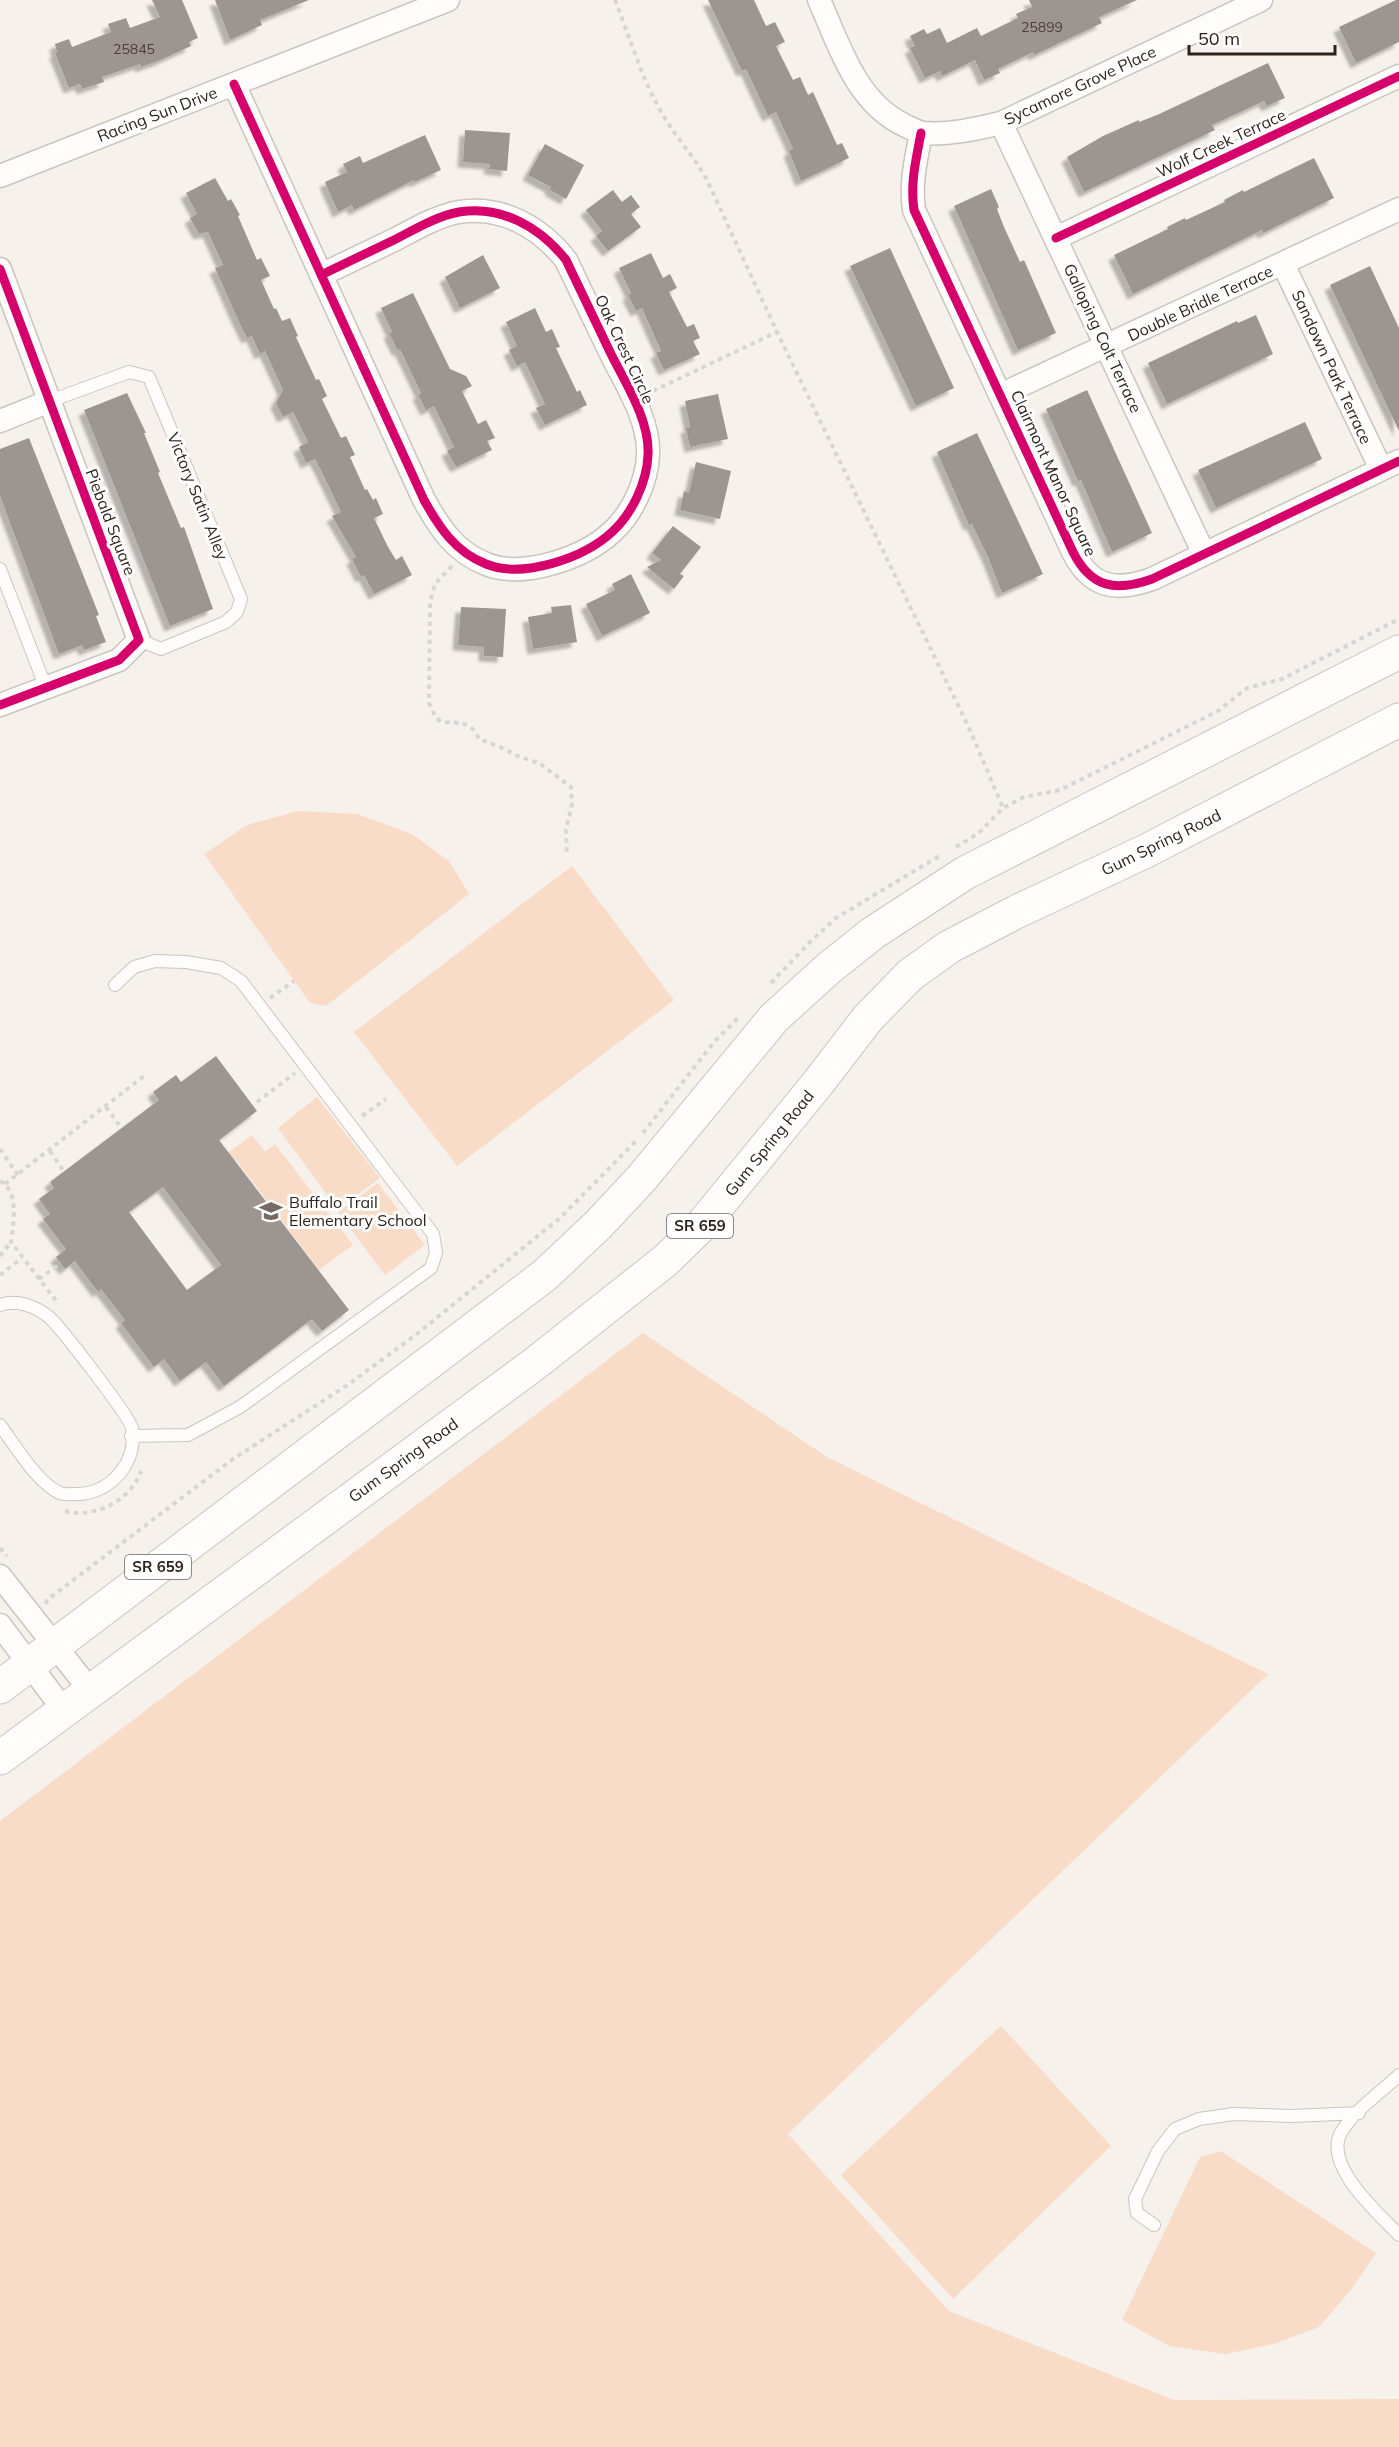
<svg xmlns="http://www.w3.org/2000/svg" width="1399" height="2447" font-family="Mulish,sans-serif">
	<style>
		.green { fill: #f8dcc7 }
		.building { fill: #9d9690; fill-rule: evenodd; filter: url(#shadow) }
		.lines { fill: none; stroke-linecap: round; stroke-linejoin: round }
		.service-casing { stroke: #ccc4be; stroke-width: 14 }
		.minor-casing { stroke: #ccc4be; stroke-width: 25 }
		.primary-casing { stroke: #ccc4be; stroke-width: 35 }
		.path { stroke: #d8d6d4; stroke-width: 4; stroke-dasharray: 4.5 4.5; stroke-linecap: butt }
		.service { stroke: #fefdfc; stroke-width: 12 }
		.minor { stroke: #fefdfc; stroke-width: 22 }
		.primary { stroke: #fefdfc; stroke-width: 33 }
		.cycleway-casing { stroke: #fff; stroke-width: 13 }
		.cycleway { stroke: #d6006c; stroke-width: 9 }
		.labels { text-anchor: middle; stroke-width: 6; stroke-linejoin: round; paint-order: stroke }
		.number-label { font-size: 14px; fill: #4a4038 }
		.shield { fill: #fff; stroke: #6d655f; stroke-width: 1.5 }
		.shield-label { font-size: 15px; font-weight: bold; fill: #2e231b }
		.street-label { font-size: 16px; fill: #2e231b; stroke: #fff }
		.poi-label { font-size: 16px; fill: #2e231b; stroke: #fff; text-anchor: start }
	</style>
	<defs>
		<filter id="shadow"><feDropShadow dx="-5.5" dy="5.5" stdDeviation="1.5" flood-color="#0004"/></filter>
	</defs>
	<rect width="100%" height="100%" fill="#f7f1ec"/>
	<path class="green" d="M298 811 357 814 412 834 449 861 469 894 326 1006 310 1003 204 854 247 825Z
		M572 866 674 1000 457 1166 354 1032Z
		M317 1097 380 1178 356 1196 353 1194 336 1207 278 1128Z
		M252 1135 265 1152 275 1144 353 1245 319 1270 236 1160 233 1162 226 1154Z
		M378 1183 425 1245 385 1275 338 1212Z
		M643 1333 827 1457 1268 1674 788 2134 949 2311 1174 2400 1399 2399V2447H0V1821Z
		M1001 2026 1111 2146 953 2299 841 2175Z
		M1221 2151 1376 2253 1351 2290 1319 2327 1274 2344 1225 2354 1169 2346 1122 2320 1200 2157Z"/>
	<path class="building" d="M152 0H182L198 38 189 42 191 46 158 61 141 67 140 64 102 77 104 82 82 89 80 84 69 88 55 53 57 52 55 44 69 39 72 47 111 32 108 24 126 18 130 28 160 17Z
		M215 0H309L260 20 262 25 230 40Z
		M708 0H754L766 26 775 22 785 42 776 46 793 80 800 77 808 95 813 92 837 145 842 143 849 158 801 181 789 151 793 149 776 112 768 116 746 69 742 71Z
		M1029 0H1137L1099 17 1102 23 1034 55 1033 52 998 69 1000 73 984 80 975 60 942 76 940 71 925 78 910 48 915 46 910 36 924 29 927 34 940 28 947 43 977 28 981 36 1018 18 1016 14 1032 7Z
		M1396 0H1399V42L1356 63 1339 27Z
		M1268 63 1285 98 1267 106 1264 101 1212 125 1215 130 1084 192 1067 157 1103 136 1139 120V122L1157 115Z
		M465 130 510 133 507 171 489 169 490 164 463 162Z
		M425 135 441 170 415 182 414 180 354 210 352 205 338 212 325 182 347 172 343 164 360 156 363 163Z
		M545 144 584 165 566 199 550 190 551 187 528 175Z
		M1314 158 1334 198 1263 233 1262 230 1133 294 1114 255 1168 229 1167 227 1185 218 1186 220 1225 202 1224 200 1243 190 1244 192Z
		M215 178 228 201 231 199 240 215 238 216 257 260 261 258 270 276 261 280 274 309 276 308 282 321 290 318 298 336 296 337 316 380 319 379 327 396 322 399 341 438 346 436 355 455 350 457 365 490 367 489 373 500 376 498 383 514 374 518 388 547 396 560 402 556 412 575 374 594 364 575 361 577 352 559 356 557 332 516 341 512 321 470 315 459 306 463 299 447 308 442 293 412 283 417 276 403 283 390 265 351 260 354 252 336 247 338 239 322 215 268 223 265 208 232 199 234 190 218 197 214 186 193Z
		M991 189 999 207 997 209 1004 227 1020 262 1024 260 1056 333 1018 350 954 206Z
		M613 190 622 202 631 195 640 207 631 214 641 227 608 251 596 236 602 231 586 210Z
		M890 248 954 388 916 406 850 266Z
		M651 253 663 278 670 274 677 288 669 292 687 327 694 324 700 338 693 341 700 354 664 370 656 353 661 351 642 308 636 311 628 295 631 293 619 268Z
		M483 255 500 288 460 308 445 277Z
		M1370 266 1399 328V431L1330 285Z
		M413 293 450 369 466 376 472 386 462 391 478 424 486 420 495 438 487 441 492 450 456 467 447 451 454 447 434 406 426 410 418 395 421 393 400 349 398 351 389 333 392 332 381 308Z
		M535 308 546 332 552 329 560 347 556 348 577 392 580 390 587 405 545 425 536 408 545 404 525 362 517 366 509 350 517 346 506 322Z
		M1256 315 1273 354 1167 404 1148 363 1237 321 1238 323Z
		M1087 390 1152 533 1112 552 1081 480 1078 481 1046 409Z
		M127 393 146 433H144L160 472 158 473 181 528 184 527 213 609 170 626 84 410Z
		M718 394 728 439 690 447 686 428 690 427 685 401Z
		M1305 422 1322 459 1216 508 1198 470Z
		M977 433 1043 574 1002 593 988 557 972 524 969 525 937 452Z
		M29 438 99 615 96 616 106 642 84 650 82 645 59 654 0 496V449Z
		M696 462 731 471 720 519 680 510 684 491 689 493Z
		M673 526 701 547 680 574 684 576 674 589 647 567 661 560 652 553Z
		M631 574 650 613 602 636 586 604 615 590 612 584Z
		M571 605 577 642 533 649 528 617 552 613 551 607Z
		M461 607 506 609 503 657 484 656V647L458 645Z
		M216 1056 257 1111 219 1140 349 1310 322 1331 312 1319 224 1386 206 1362 180 1381 164 1359 154 1367 121 1323 125 1320 101 1289 98 1292 75 1261 65 1269 56 1257 66 1249 43 1219 50 1214 39 1199 54 1188 50 1182 159 1100 153 1092 176 1075 181 1082ZM163 1187 221 1265 187 1290 129 1212Z"/>
	<g class="lines">
		<g class="service-casing">
			<path id="service" d="M50 401 129 372 149 377 241 599 237 612 226 622 161 649 139 640
				M0 569 46 688
				M115 985 134 967 155 961 186 962 221 968 241 981 433 1234 436 1253 431 1268 240 1407 188 1435 131 1436
				M0 1305C17 1299 36 1306 50 1318 61 1328 130 1417 132 1428 138 1462 111 1493 78 1494 73 1494 65 1495 60 1493 37 1483 15 1445 0 1425
				M1399 2075C1381 2092 1356 2109 1342 2131 1321 2164 1378 2213 1399 2235
				M1154 2225 1137 2213 1135 2199 1158 2151 1175 2129 1199 2119 1234 2114 1292 2116 1359 2113"/>
		</g>
		<g class="minor-casing">
			<path id="minor" d="M819 0C840 47 856 103 906 126 912 129 918 132 923 133 950 135 976 129 1001 123L1261 0
				M234 84 424 500C439 527 455 552 486 564 523 579 584 558 612 532 632 514 647 482 648 455 650 421 626 384 611 354 596 322 581 291 566 260 540 227 501 205 459 212 437 216 415 229 396 239 371 251 346 263 321 275
				M1001 123 1204 554
				M921 133C916 160 910 183 914 210L1073 552C1091 588 1116 592 1152 579L1399 461
				M0 176 448 0
				M1056 238 1399 76
				M1283 264 1381 469
				M0 269 139 640 119 660 0 705
				M1000 395 1399 209
				M0 421 50 401
				M0 1576 90 1690
				M0 1625 63 1709"/>
		</g>
		<g class="primary-casing">
			<path id="primary" d="M0 1687 545 1275 598 1225 641 1179 774 1018 829 968 873 933 965 873 1399 652
				M0 1758 537 1362 666 1260 702 1225 818 1083 868 1018 910 975 949 947 1016 912 1146 851 1399 720"/>
		</g>
		<path class="path" d="M615 0C630 38 642 80 663 115 676 138 694 156 707 180L777 332 970 730 1003 808
			M653 391 777 332
			M452 566 435 584 430 602 429 703 435 716 441 722C460 723 471 721 479 739L500 747 520 757 539 763 571 787 572 804 566 830 567 856
			M956 847 979 833 1003 808 1024 797 1060 790 1218 711 1247 688 1282 679 1399 619
			M771 983 811 941 836 918 941 855
			M270 998 294 981
			M257 1102 295 1073
			M106 1107 119 1125
			M362 1116 386 1099
			M643 1133 714 1042 739 1017
			M0 1149 18 1175
			M50 1151 64 1172
			M0 1181C20 1191 13 1225 11 1242L58 1303
			M5 1184 144 1076
			M0 1256 11 1242
			M0 1275 22 1258
			M39 1279 61 1263
			M65 1511C96 1519 131 1500 141 1471
			M0 1548 7 1556
			M46 1604 47 1600 233 1459 346 1386 413 1337 560 1218 636 1141"/>
		<use href="#service" class="service"/>
		<use href="#minor" class="minor"/>
		<use href="#primary" class="primary"/>
		<g class="cycleway-casing">
			<path id="cycleway" d="M234 84 424 500C439 527 455 552 486 564 523 579 584 558 612 532 632 514 647 482 648 455 650 421 626 384 611 354 596 322 581 291 566 260 540 227 501 205 459 212 437 216 415 229 396 239 371 251 346 263 321 275
				M921 133C916 160 910 183 914 210L1073 552C1091 588 1116 592 1152 579L1399 461
				M1056 238 1399 76
				M0 269 139 640 119 660 0 705"/>
		</g>
		<use href="#cycleway" class="cycleway"/>
	</g>
	<defs>
		<g id="school-bare" transform="scale(1.8)"><path d="M0-5L7-2L0 1L-7-2ZM-4 1L0 2.5L4 1V4Q0 6-4 4Z" fill="#746b64" stroke="#fff" stroke-width="2.5" paint-order="stroke"/></g>
	</defs>
	<g fill-rule="evenodd">
		<use href="#school-bare" x="271" y="1211"/>
	</g>
	<g class="labels">
		<g class="number-label">
			<text x="1042" y="32">25899</text>
			<text x="134" y="54">25845</text>
		</g>
		<g class="shield">
			<rect x="667" y="1214" width="66" height="24" rx="4.5"/>
			<rect x="125" y="1555" width="66" height="24" rx="4.5"/>
		</g>
		<g class="shield-label">
			<text x="700" y="1231">SR 659</text>
			<text x="158" y="1572">SR 659</text>
		</g>
		<g class="street-label">
			<text transform="translate(1080 85) rotate(-25)" y="6">Sycamore Grove Place</text>
			<text transform="translate(157 114) rotate(-21)" y="6">Racing Sun Drive</text>
			<text transform="translate(1221 143) rotate(-25)" y="6">Wolf Creek Terrace</text>
			<text transform="translate(1200 303) rotate(-25)" y="6">Double Bridle Terrace</text>
			<text transform="translate(1103 338) rotate(65)" y="6">Galloping Colt Terrace</text>
			<text transform="translate(625 349) rotate(65)" y="6">Oak Crest Circle</text>
			<text transform="translate(1332 367) rotate(65)" y="6">Sandown Park Terrace</text>
			<text transform="translate(1054 473) rotate(65)" y="6">Clairmont Manor Square</text>
			<text transform="translate(198 496) rotate(68)" y="6">Victory Satin Alley</text>
			<text transform="translate(111 522) rotate(69)" y="6">Piebald Square</text>
			<text transform="translate(1161 842) rotate(-26)" y="6">Gum Spring Road</text>
			<text transform="translate(769 1143) rotate(-51)" y="6">Gum Spring Road</text>
			<text transform="translate(403 1460) rotate(-36)" y="6">Gum Spring Road</text>
		</g>
		<g class="poi-label">
			<text x="289" y="1208">Buffalo Trail<tspan x="289" dy="18">Elementary School</tspan></text>
		</g>
	</g>
	<path d="M1189 45v9h146v-9" fill="none" stroke="#2e231b" stroke-width="3"/>
	<text x="1198" y="45" font-size="18" fill="#2e231b" stroke="#ffffff" stroke-width="4.5" paint-order="stroke">50 m</text>
</svg>
